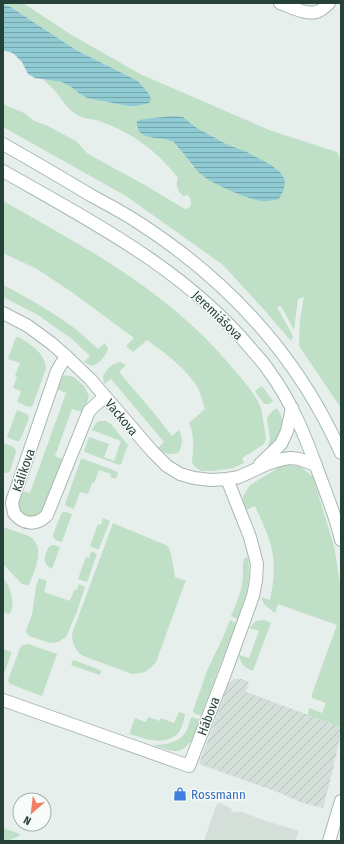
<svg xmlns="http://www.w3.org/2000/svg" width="344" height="844" font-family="'Fira Sans Condensed',sans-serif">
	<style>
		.built { fill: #d4dfd9 }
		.industrial { fill: url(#industrial-furrows) }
		.green { fill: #c0dfc7; fill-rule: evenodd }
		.water { fill: url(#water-rules) }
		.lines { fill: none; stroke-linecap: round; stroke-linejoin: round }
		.street-casing { stroke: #a8b7b2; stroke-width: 14 }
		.secondary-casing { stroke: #a5bab2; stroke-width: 14 }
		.street { stroke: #fff; stroke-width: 12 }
		.secondary { stroke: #fff; stroke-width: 12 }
		.labels { text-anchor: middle; stroke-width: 3; stroke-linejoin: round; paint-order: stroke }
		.street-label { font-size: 13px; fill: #254138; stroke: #f7fbf9 }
		.shop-label { font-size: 13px; fill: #366cbe; stroke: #f7fbf9; text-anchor: start }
	</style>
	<defs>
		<pattern id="industrial-furrows" width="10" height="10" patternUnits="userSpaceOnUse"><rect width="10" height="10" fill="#d4dfd9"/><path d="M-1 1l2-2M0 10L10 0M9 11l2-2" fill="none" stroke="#b6c1bb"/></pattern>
		<pattern id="water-rules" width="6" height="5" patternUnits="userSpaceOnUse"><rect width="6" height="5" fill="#90cad2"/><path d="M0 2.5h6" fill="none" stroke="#75a6ab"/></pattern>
	</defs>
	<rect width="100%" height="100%" fill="#e6efeb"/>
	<path class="built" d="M219 803 231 808 232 812H237L240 811 266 821 299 831 295 841H204L216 806 217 804Z"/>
	<path class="industrial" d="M234 679H242L249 682 246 692 341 727V732L333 769 323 808 303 803 275 791 199 764 223 699 227 684Z"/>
	<path class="green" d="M3 3H23L70 34 140 74 269 130 337 152 341 159V408L299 346 300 319 304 297 298 299 294 330 281 306 277 307 293 336 292 340 291 341 266 312 223 265 126 196 3 127V104L24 113 34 121 46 125 76 141 88 154 143 184 185 209 190 207C192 201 191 200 188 195L183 196C177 190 175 186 178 178 157 151 134 134 102 122 95 119 86 119 79 116 69 111 62 100 56 92 52 87 47 83 42 79L62 82 71 87 80 94 87 98 103 101 128 106 151 99 149 94 138 81 76 50 9 6 3 5ZM189 121 197 128 228 145 245 151 258 158 223 187 218 185 192 166 184 153 177 148 174 142C171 141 168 140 165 139 153 136 143 139 136 127Z
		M3 201C88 249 172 293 235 371 244 381 256 395 261 408L266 438 265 442 263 445 242 458 244 463 233 468 213 471H201L194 466 192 463C193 449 195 435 189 423L205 409C203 403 201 394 198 388 186 368 166 354 147 340L133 352 126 346 134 338 73 293 37 269 3 253Z
		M3 285C29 298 54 313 77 330 84 336 91 343 98 349L105 343 108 349C105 357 100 363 92 366L84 362 90 356 72 339 38 315 3 297Z
		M17 337H19C31 345 45 353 46 368L33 405C29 409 22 404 17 402L21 391 13 388 17 377 15 376 20 363 8 359 15 339Z
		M120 362 126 365 119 372 153 412 172 436 179 430C183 438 183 446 178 453 168 455 166 455 158 448L164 442 111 379 104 384 103 376C107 369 111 364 120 362Z
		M64 375 74 377 84 386 89 396 86 406 82 412 72 409 55 456 65 460 44 513 35 519 22 515 16 503 20 490 30 493 66 393 57 389 60 380Z
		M262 386 273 401 269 404H264L255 391Z
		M277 408C284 418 285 432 276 441 274 444 271 446 269 448L268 446 270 439 267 419C269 413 272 411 277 408Z
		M17 410 27 414 28 415 29 418 21 438 19 441H16L7 437Z
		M99 421H106L111 424 128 445 121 464 119 465 85 452 84 451 89 437 109 444 104 457 114 461 121 441 92 430 95 424Z
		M3 443C8 445 16 446 16 452L10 471C8 472 6 474 3 473Z
		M81 459H83L116 471 118 473 116 479 110 477 111 474 99 470 94 483H92L88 494 80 492 74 509 66 506 65 504Z
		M289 465 301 467 313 477 334 546 341 589V727L308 715 309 708 322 713 326 703 312 698V694L337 625 278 604 275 613 264 604 261 597 270 600C273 586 275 571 273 556 271 539 262 522 255 506L246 510 243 505V496L250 485 280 467Z
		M63 512H66L72 514 62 542C57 541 54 540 53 535L61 514Z
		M103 518 110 521 99 549H97L90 546 98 524 101 525Z
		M113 523 168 546 171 554 175 576V577L183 580H186L156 662C149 671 143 674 132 674L83 656C75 650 72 644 72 634Z
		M3 527 29 536C47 547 34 571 29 585H27L22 584 3 564Z
		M54 545 60 547 52 569C49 567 46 565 45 562 44 558 47 548 50 546 51 545 53 545 54 545Z
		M91 551 97 554 87 582 78 579 86 557 89 558Z
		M248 557C251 583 246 596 237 619L231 616C237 602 243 589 243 573 243 568 242 563 245 558Z
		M3 577C10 587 15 600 11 612L8 614 3 612Z
		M39 578 47 581 44 592 70 601 74 590 76 591 79 584 85 587 76 614 66 637 58 642 50 643 29 636 26 632 27 628 32 615 36 586Z
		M230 620 236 623 201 716 194 713 193 711 207 671 224 635Z
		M264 620 271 623 253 671C244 667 241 665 239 655L249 658 259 631 249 628 256 621Z
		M28 644 57 654 42 696 10 684 8 680 20 648 23 645Z
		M4 649 11 652V655L3 676V650Z
		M74 660 100 670 101 672 100 675 71 665 72 662Z
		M179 712 185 714C184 720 182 728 179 732 167 747 145 739 130 734V732L135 718 146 722 148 717 160 721 161 718 174 723Z
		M193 717 200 720C197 729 191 746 181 750 173 753 163 748 155 746V745C162 745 168 744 175 741 186 737 187 729 191 718Z
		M3 828 20 834 19 836 7 841H3Z"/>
	<path class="water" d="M3 5 9 6 76 50 138 81 149 94 151 99 149 103 136 106H128L87 98 80 94 71 87 62 82 35 78 28 74 22 62 14 54 10 52 5 51 3 50Z
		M173 116 183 117 197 128 228 145 245 151 271 165 281 173 285 181 284 189 279 199C273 200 267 202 261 201 248 199 212 184 202 175 194 169 190 161 184 154 180 149 177 148 174 142 171 141 168 140 165 139 154 137 135 139 137 121L144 119Z"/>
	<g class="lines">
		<g class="street-casing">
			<path id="street" d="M280 3C289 6 306 15 316 12 321 11 325 7 329 3
				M3 313 28 326 51 343 66 356 90 379 152 451 167 466 180 474 194 478 211 480 227 479 239 477 267 464 283 459 291 458 299 459 316 465
				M66 356 57 371 13 499 12 503 14 513C23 525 37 526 47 515L89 411 105 396
				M260 464 281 444 287 431 292 408
				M3 700 189 766 227 668 253 596 256 580 257 564 250 537 227 479"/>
		</g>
		<g class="secondary-casing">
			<path id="secondary" d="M3 144C33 161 62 178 92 196 107 204 122 212 136 221 227 279 297 354 341 453
				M3 171C92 222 185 269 252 350 258 357 264 363 269 371 292 402 306 438 319 474 327 496 336 517 341 540
				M329 841 341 801"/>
		</g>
		<use href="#street" class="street"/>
		<use href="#secondary" class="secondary"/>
	</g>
	<defs>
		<g id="shop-bare" transform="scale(1.08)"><path d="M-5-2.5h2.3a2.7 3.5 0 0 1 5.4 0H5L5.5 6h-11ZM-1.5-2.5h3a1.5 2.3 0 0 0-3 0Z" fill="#3f7fe0" stroke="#f7fbf9" stroke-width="2.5" paint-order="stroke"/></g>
	</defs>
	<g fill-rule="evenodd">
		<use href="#shop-bare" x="180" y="794"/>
	</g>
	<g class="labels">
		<g class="street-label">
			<text transform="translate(218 315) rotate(44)" y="5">Jeremiášova</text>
			<text transform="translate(122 417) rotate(50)" y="5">Vackova</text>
			<text transform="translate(23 470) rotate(-71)" y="5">Kálikova</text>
			<text transform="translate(208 716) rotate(-69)" y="5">Hábova</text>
		</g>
		<g class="shop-label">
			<text x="191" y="799">Rossmann</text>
		</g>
	</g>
	<rect width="344" height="844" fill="none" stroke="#254138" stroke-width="8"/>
	<g transform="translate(32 812) rotate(208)"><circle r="19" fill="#f7fbf9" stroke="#a3b1ac"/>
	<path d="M0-3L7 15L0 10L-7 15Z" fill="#f08063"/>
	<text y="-6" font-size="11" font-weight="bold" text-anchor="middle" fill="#254138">N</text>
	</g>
</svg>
